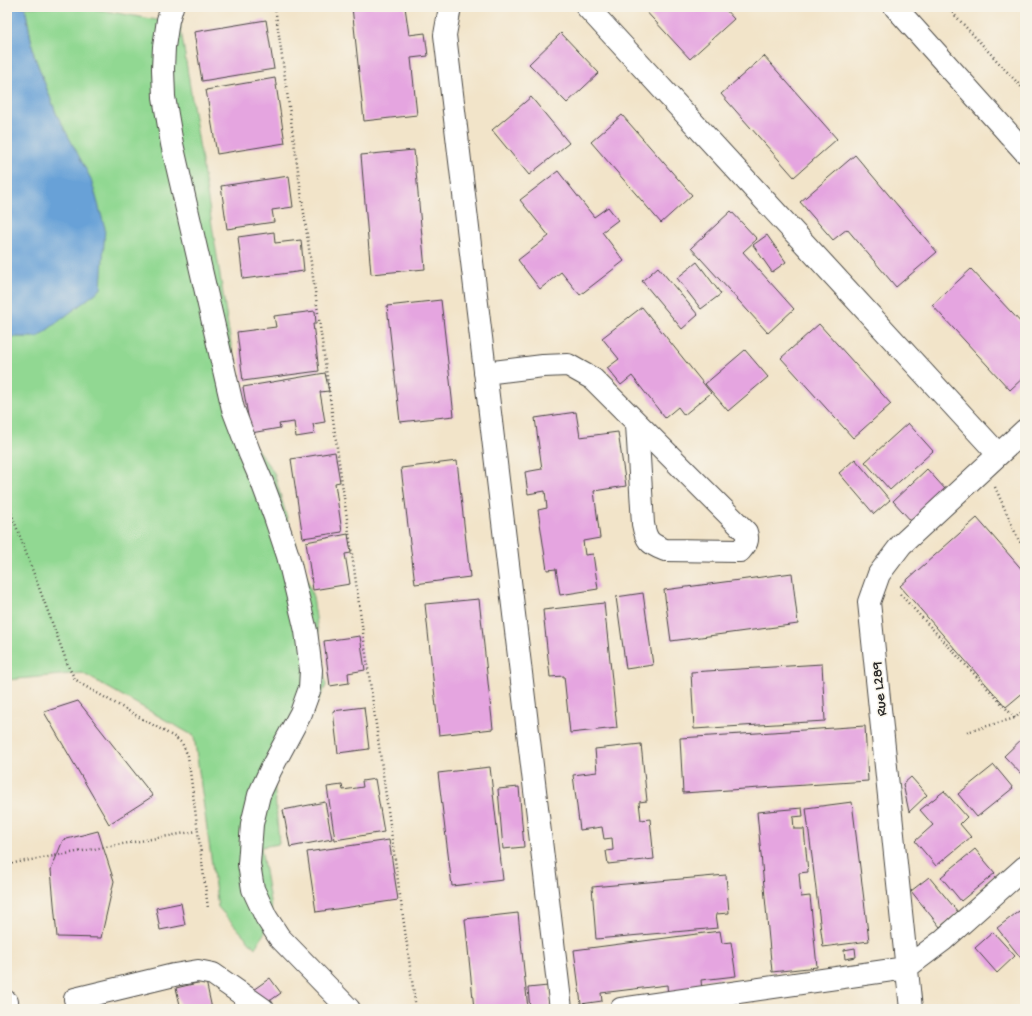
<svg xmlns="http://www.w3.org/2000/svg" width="1032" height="1016" font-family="'Gochi Hand',sans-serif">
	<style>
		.green { fill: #91d892; stroke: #5e825e }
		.water { fill: #68a1d7; stroke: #4a6681 }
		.building { fill: #e5a5e0 }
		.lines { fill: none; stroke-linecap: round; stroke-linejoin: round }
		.minor-casing { stroke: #494743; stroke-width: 24 }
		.major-casing { stroke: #494743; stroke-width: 24 }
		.path { stroke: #494743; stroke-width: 2.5; stroke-dasharray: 1 3; stroke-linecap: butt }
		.minor { stroke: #fff; stroke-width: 22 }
		.major { stroke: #fff; stroke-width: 22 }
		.labels { text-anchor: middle; stroke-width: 3; stroke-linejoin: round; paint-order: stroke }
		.street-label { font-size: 15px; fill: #2b2b2b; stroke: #f7f3e8 }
	</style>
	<rect width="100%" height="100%" fill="#f7f3e8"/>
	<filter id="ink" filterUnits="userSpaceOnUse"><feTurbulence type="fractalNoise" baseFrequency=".025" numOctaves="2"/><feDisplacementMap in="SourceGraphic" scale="8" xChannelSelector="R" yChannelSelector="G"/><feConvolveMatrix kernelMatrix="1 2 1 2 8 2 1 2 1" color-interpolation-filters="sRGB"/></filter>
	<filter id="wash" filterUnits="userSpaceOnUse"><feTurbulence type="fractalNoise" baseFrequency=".012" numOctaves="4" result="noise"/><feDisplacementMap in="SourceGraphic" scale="16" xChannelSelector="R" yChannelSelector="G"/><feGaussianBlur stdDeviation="0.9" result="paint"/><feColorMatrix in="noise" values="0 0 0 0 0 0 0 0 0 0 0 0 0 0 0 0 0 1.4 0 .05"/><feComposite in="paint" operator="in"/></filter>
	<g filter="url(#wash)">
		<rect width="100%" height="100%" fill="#f2e4c9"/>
		<path class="green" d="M25 7H83L180 24 245 432 274 473 291 532 313 597 326 686 274 781 279 844 261 847 273 919 255 948 218 907 194 736 82 673 7 680V337H38L56 113 34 55Z"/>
		<path class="water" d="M7 7H25L34 55 56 113 91 179 105 228 101 289 38 337H7Z"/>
		<g id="blocks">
			<path class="building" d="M352 7H405L409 35 425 33 428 56 411 58 417 115 364 121Z
				M642 7H723L734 19 690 59Z
				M266 20 274 69 202 81 194 32Z
				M561 33 599 73 567 103 529 64Z
				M764 56 837 139 794 177 721 94Z
				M275 78 285 143 217 154 206 90Z
				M531 97 569 143 529 175 492 130Z
				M622 115 692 195 661 223 591 142Z
				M414 150 425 269 371 274 361 155Z
				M855 155 937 252 896 287 847 229 833 240 800 202Z
				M558 171 594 217 608 207 618 220 602 232 624 261 580 295 561 272 540 289 518 260 549 236 520 200Z
				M289 176 293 207 272 210 274 222 227 229 221 186Z
				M731 211 757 239 743 252 794 309 768 333 691 248Z
				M274 232 275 243 301 240 304 271 243 279 238 237Z
				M767 235 786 262 772 272 753 245Z
				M697 262 721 294 701 309 677 278Z
				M658 267 698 315 682 329 642 281Z
				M971 269 1025 327V376L1010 390 932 305Z
				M441 300 454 416 400 422 387 306Z
				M642 307 711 393 684 415 678 407 665 418 632 376 621 385 607 368 619 359 602 338Z
				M315 311 316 324H313L319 371 243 381 237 332 276 327 274 316Z
				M819 324 891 404 853 438 781 358Z
				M745 350 768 377 728 411 705 384Z
				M325 373 329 391 320 392 325 422 313 424 315 434 296 437 294 422 279 424 280 428 251 433 243 387Z
				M576 412 580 437 618 432 626 486 594 491 600 538 583 541 585 555 593 554 598 589 560 595 556 569 547 570 538 510 547 508 545 491 528 494 525 472 542 469 535 418Z
				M908 423 933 451 890 490 865 462Z
				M335 452 340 482 335 483 342 532 303 538 291 459Z
				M855 459 890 500 874 514 839 473Z
				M457 461 470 577 415 584 401 468Z
				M927 469 946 490 912 522 893 501Z
				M977 518 1025 573V691L1006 707 900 586Z
				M348 534 351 553 345 554 350 584 313 590 306 542Z
				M792 573 798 624 671 641 664 590Z
				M643 593 653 665 626 669 616 597Z
				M479 599 493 729 439 735 425 604Z
				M604 603 617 728 570 733 564 676 550 677 543 610Z
				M360 636 365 670 348 673 349 683 330 686 324 641Z
				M822 664 825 721 694 729 691 672Z
				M78 701 153 796 109 824 44 712Z
				M364 707 369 749 338 753 333 711Z
				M865 726 868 781 683 793 680 738Z
				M1025 736V774L1023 776 1004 756Z
				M641 744 647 801 639 802 641 820 650 819 654 859 608 864 606 851 613 850 612 838 604 839 602 827 580 830 573 775 597 772 595 749Z
				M994 765 1013 788 977 817 958 794Z
				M490 767 503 880 452 886 438 773Z
				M911 777 927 795 909 812 903 784Z
				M375 779 384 832 335 840 327 787 342 785 343 790 363 787 362 781Z
				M519 787 524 847 503 849 498 789Z
				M944 791 967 817 960 824 971 837 936 866 915 841 933 825 920 810Z
				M325 802 332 839 290 847 283 810Z
				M852 802 869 941 823 947 806 808Z
				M802 808 803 816 793 817 794 829H804L808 872 799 873 801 897 810 896 817 967 772 972 757 812Z
				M98 831 114 881 101 938 57 937 51 870 63 840Z
				M389 840 398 900 316 912 307 852Z
				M975 849 995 873 961 901 941 877Z
				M726 875 729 913 716 914 718 928 596 939 592 887Z
				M929 877 958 912 940 927 911 891Z
				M181 903 185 925 160 930 156 908Z
				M1019 911 1025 918V955L1021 958 997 928Z
				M518 913 528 1009H474L465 919Z
				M720 931 722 943 731 942 736 976 701 980 702 991 668 996 667 985 601 993 602 1001 581 1004 574 950Z
				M993 932 1015 956 997 973 975 948Z
				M855 948 856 957 845 959 844 950Z
				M270 978 281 993 264 1005 253 990Z
				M206 981 212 1009H181L176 988Z
				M548 986 551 1009H530L528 988Z"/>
		</g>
	</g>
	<g filter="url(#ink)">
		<use href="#blocks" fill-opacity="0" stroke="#494743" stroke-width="1"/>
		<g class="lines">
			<g class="minor-casing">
				<path id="minor" d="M172 7 168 20 164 47 163 69 164 97 172 144 233 409 250 454 262 482 275 517 288 556 306 631 311 670 310 688 301 713 271 769 259 795 252 824 249 864 253 889 266 917 279 937 349 1009
					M450 7 445 35 561 1009
					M587 7 998 454
					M485 373 543 366 568 365 593 379 746 532C749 541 746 544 740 551L665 550C649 544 646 540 643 524L637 424
					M75 999 174 975 198 971 213 974 263 1009
					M7 1002 8 1009
					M621 1009 906 968 942 941 1025 867
					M911 1009 869 602 879 574 901 545 1025 430"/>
			</g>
			<g class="major-casing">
				<path id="major" d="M895 7 1025 152"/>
			</g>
			<path class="path" d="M275 7 416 1009
				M938 7 950 10 1025 91
				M995 487 1019 541 1025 546
				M7 502 69 668 75 679 83 685 176 738 182 743 188 756 208 908
				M900 594 1015 718 1025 709
				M967 732 1015 718
				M8 864 197 831"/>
			<use href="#minor" class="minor"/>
			<use href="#major" class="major"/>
		</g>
	</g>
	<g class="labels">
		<g class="street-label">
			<text transform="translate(878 689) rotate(-96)" y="5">Rue L289</text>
		</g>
	</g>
	<rect width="1032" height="1016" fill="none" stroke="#f7f3e8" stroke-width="24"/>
</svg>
